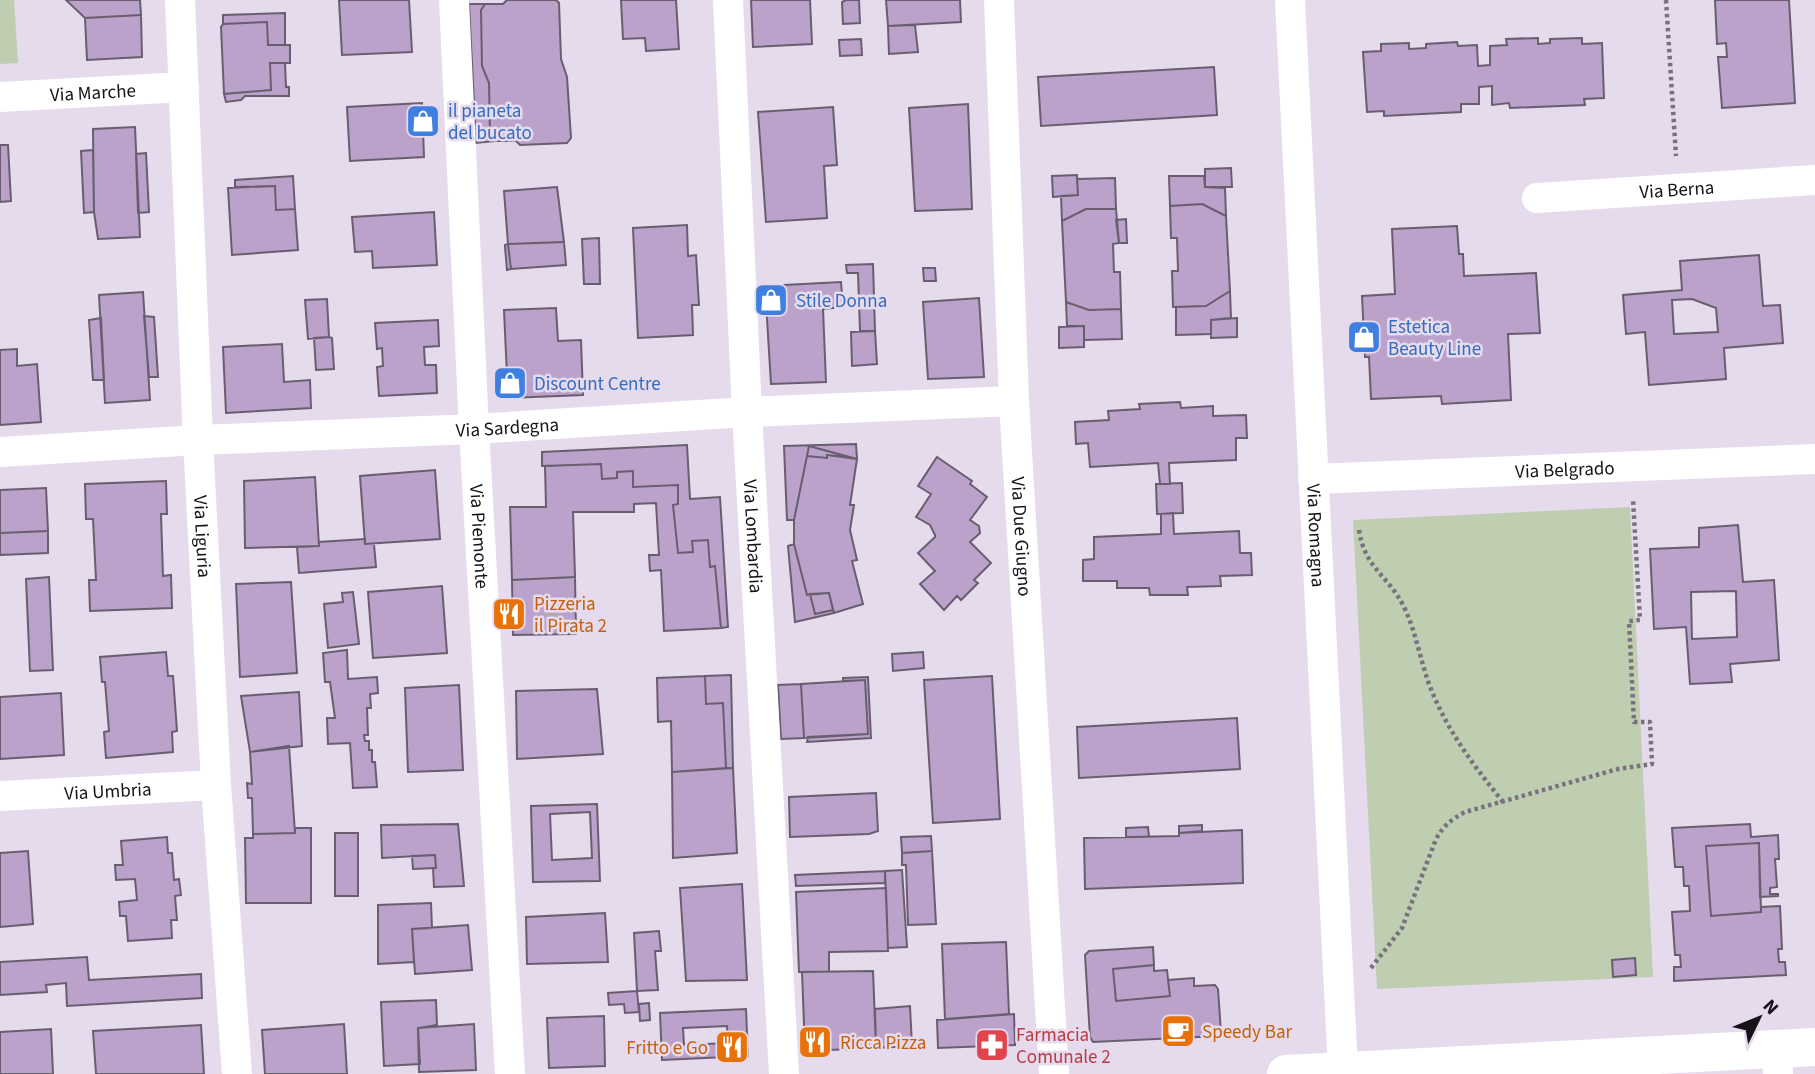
<svg xmlns="http://www.w3.org/2000/svg" width="1815" height="1074" font-family="'Source Sans 3',sans-serif">
	<style>
		.green { fill: #bfceb0 }
		.building { fill: #bba2ca; stroke: #695e6f; stroke-width: 2; fill-rule: evenodd }
		.lines { fill: none; stroke-linecap: round; stroke-linejoin: round }
		.path { stroke: #79727e; stroke-width: 4.5; stroke-dasharray: 3.5 3.5; stroke-linecap: butt }
		.street { stroke: #fff; stroke-width: 30 }
		.secondary { stroke: #fff; stroke-width: 38 }
		.labels { text-anchor: middle; stroke-width: 5; stroke-linejoin: round; paint-order: stroke }
		.street-label { font-size: 19px; fill: #161218; stroke: #e6daed }
		.shop-label { font-size: 19px; fill: #366cbe; stroke: #e6daed; text-anchor: start }
		.food-label { font-size: 19px; fill: #c56008; stroke: #e6daed; text-anchor: start }
		.health-label { font-size: 19px; fill: #be3a42; stroke: #e6daed; text-anchor: start }
	</style>
	<rect width="100%" height="100%" fill="#e6daed"/>
	<path class="green" d="M0 0H14L18 63 0 64Z
		M1630 507 1653 977 1377 989 1353 520Z"/>
	<path class="building" d="M66 0H140L141 15 85 18Z
		M339 0H409L412 52 342 55Z
		M507 0H556L559 3 561 59 567 77 571 138 567 143 520 145 516 141H495L490 136 489 83 482 66 481 10 485 4H503Z
		M621 0H676L679 49 646 51 645 38 623 39Z
		M751 0H810L812 44 753 47Z
		M846 0H859L860 23 843 24 842 2Z
		M886 0H960L961 22 888 26Z
		M1715 0H1789L1795 103 1722 108 1718 57H1727L1726 43 1717 44Z
		M469 4H485L481 10 482 66 489 83 490 136 495 141 476 143Z
		M285 13V45H268L267 22 223 24V15Z
		M141 15 142 57 87 60 85 18Z
		M267 22 268 45H290V63H270L271 90 224 94 221 27 223 24Z
		M915 25 918 52 889 54 888 26Z
		M1538 38V44L1550 43V39L1582 38V44L1602 43 1604 98 1584 99 1585 105 1510 108 1509 103 1492 105V86L1479 87V104H1461V112L1384 116V111L1367 112 1363 52 1381 51V44L1409 43V49L1426 48V44L1457 42 1458 46 1477 45 1478 66 1490 65V46L1507 45 1506 39Z
		M861 39 862 55 840 56 839 40Z
		M270 63H285L286 87H289V96H245L241 100 226 102 224 94 271 90Z
		M1214 67 1217 115 1041 126 1038 77Z
		M422 103 424 157 350 161 347 107Z
		M968 104 972 209 915 211 909 108Z
		M833 107 837 165 824 166 827 218 766 222 758 112Z
		M135 127 140 237 98 239 94 212 93 129Z
		M0 145H8L11 201 0 202Z
		M93 150 94 212 84 213 81 151Z
		M146 153 149 212 138 213 136 154Z
		M1231 168 1232 187H1205V169Z
		M1077 175 1078 195 1053 197 1052 176Z
		M293 176 295 209 276 210 275 186 235 187V180Z
		M1169 176H1204L1205 187 1225 188 1226 216 1202 204 1170 206Z
		M1115 178 1116 209H1086L1062 221 1061 196 1078 195 1077 179Z
		M275 186 276 210 295 209 298 250 232 255 228 188Z
		M557 187 564 242 508 244 504 191Z
		M1202 204 1226 216 1230 291 1206 306 1173 307 1172 271H1178L1177 238H1171L1170 206Z
		M1086 209H1116L1119 243 1113 244 1114 272H1120L1121 309 1089 310 1066 302 1062 221Z
		M434 212 437 265 373 268 372 251 355 252 352 217Z
		M1126 219 1127 243H1119L1116 220Z
		M687 225 688 256 696 255 699 305H692L693 335 638 338 633 228Z
		M1457 226 1459 254H1463L1464 276 1536 273 1540 333 1508 334 1511 400 1442 404 1441 396 1371 399 1369 357H1365L1362 296 1395 294 1392 229Z
		M599 238 600 284H584L582 239Z
		M564 242 566 265 511 269 508 244Z
		M508 244 511 269 507 270 505 247V245Z
		M1759 255 1763 306 1780 305 1783 343 1724 348 1726 379 1649 385 1645 332 1626 334 1623 295 1682 290 1680 261ZM1692 299 1716 308 1718 332 1674 334 1672 300Z
		M873 264 875 331H860L858 273H847L846 265Z
		M923 268H935L936 281H924Z
		M841 282 843 307 823 309 826 382 771 384 765 286Z
		M1230 291 1231 318 1211 320V334L1176 335V307L1206 306Z
		M143 292 150 400 105 403 99 295Z
		M979 298 984 377 928 379 923 302Z
		M327 299 329 337 308 339 305 300Z
		M1066 302 1089 310 1121 309 1122 339 1084 340V326H1067Z
		M556 308 558 341 581 340 583 395 508 398 504 310Z
		M144 316 154 317 158 377H149Z
		M101 318 104 380H93L89 320Z
		M1237 318V337L1211 338V320Z
		M438 320 439 346 424 347 425 365H436L437 393 379 396 377 367 383 366 382 348 377 349 375 323Z
		M1084 326V347L1059 348V327Z
		M875 331 877 364 852 366 851 332Z
		M329 337 332 338 334 369 316 370 314 338Z
		M282 344 284 382 310 380 311 408 226 413 223 347Z
		M17 349V366L37 364 41 422 0 425V350Z
		M1180 402 1181 408 1213 406V416L1246 415 1247 438H1236V460L1169 463 1170 484H1160L1158 463 1090 467 1088 443 1076 444 1075 422 1109 420 1108 411 1140 409 1139 404Z
		M856 444 857 459 809 446 794 520H787L784 446Z
		M687 445 690 499 720 497 728 627 721 628 715 566 710 567 708 540 692 541 693 552 678 553 673 505 678 504V485L633 487V471L617 472V478L602 479 601 464 542 466V452Z
		M809 446 849 457 827 455V458L807 456Z
		M827 455 857 459 850 505H854L850 530 857 560 852 561 863 604 834 613 829 593 807 595 794 544V520L807 456 827 458Z
		M937 457 972 481 970 484 987 497 970 520 979 526 980 533 970 542 991 563 974 580 978 583 961 600 957 596 944 610 920 584 935 571 918 553 935 537V535L930 525 916 517 931 494 918 486Z
		M601 464 602 479 617 478V472L633 471V487L678 485V504L673 505 678 553 693 552 692 541 708 540 710 567 715 566 721 628 664 631 661 570 650 571 649 555H659L656 503 634 504V512H573L575 577 512 580 510 507H546L545 466Z
		M435 470 440 539 365 544 360 476Z
		M315 477 319 546 245 548 244 481Z
		M166 481 167 514H161L163 576 171 575 172 608 90 611 89 580H96L93 519H86L85 484Z
		M1182 483 1183 513 1157 514 1156 484Z
		M46 488 48 531 0 533V490Z
		M1173 513 1174 534 1239 531 1240 553H1251L1252 575 1220 576 1221 586 1187 587 1188 595H1150L1149 588H1117V581H1083V560L1094 559V537L1161 534V514Z
		M1738 525 1743 582 1774 580 1779 660 1730 664 1732 682 1690 684 1686 627 1654 629 1650 549 1699 547V528ZM1736 591 1737 637 1692 639 1691 592Z
		M48 531V553L0 555V533Z
		M365 539V544H374L376 567 299 573 297 547 319 546V542Z
		M794 544 807 595 810 594 815 614 833 610 834 613 795 622 788 546Z
		M49 577 53 670 30 671 26 579Z
		M575 577 576 634 513 635 512 580Z
		M291 582 297 673 240 677 236 584Z
		M442 586 447 653 373 658 368 592Z
		M353 592 359 644 328 648 324 604 343 602 342 593Z
		M829 593 833 610 815 614 810 594Z
		M347 650 348 679 377 677 378 693 370 694 371 708H367L368 735H364L365 741H369V750H372V762H375L377 787 353 788 350 743 328 744 327 718H335L330 682H325L323 653Z
		M166 652 168 676H173L177 731 172 732 173 752 106 758 104 732 109 731 105 682H102L100 657Z
		M923 652 924 668 893 671 892 654Z
		M731 675 733 768H726L723 703 706 704 705 676Z
		M705 676 706 704 723 703 726 768 672 772 671 721 658 722 657 678Z
		M992 676 1000 819 933 823 924 680Z
		M868 677 871 738 807 742 808 737 868 734 865 680 843 681V678Z
		M865 680 868 734 804 738 801 684Z
		M801 684 804 738 781 739 778 685Z
		M459 685 463 770 408 772 405 688Z
		M597 689 603 754 517 759 516 691Z
		M299 692 302 746 250 752 241 696Z
		M61 693 64 755 0 759V697Z
		M1237 718 1240 769 1079 778 1077 727Z
		M289 746 295 833 253 834 252 798H248L247 783 252 784 250 752Z
		M733 768 737 853 673 858 672 772Z
		M876 793 878 831 869 834 790 837 789 797Z
		M597 804 600 881 533 882 531 806ZM590 812 592 858 552 860 550 814Z
		M458 824 464 886 434 887 433 868H436L435 855 382 858 381 825Z
		M1750 824 1751 837 1778 835 1779 859H1775L1777 887 1770 888V894H1778V896L1760 897 1759 843 1706 846 1711 916 1761 912V907L1780 906 1782 949H1778L1779 962H1785L1786 975 1674 981V967H1681L1680 955H1675L1672 912 1690 911 1689 886H1684L1683 867H1675L1672 828Z
		M1202 825V831L1179 833V826Z
		M1148 827 1149 837H1126V828Z
		M295 828H311V903H246L245 838H253V834L295 833Z
		M1242 830 1243 883 1085 889 1084 838 1179 836V833Z
		M335 833H358V896H335Z
		M931 836 932 851 902 853 901 837Z
		M167 837 168 853H172L174 880 179 879 181 895 175 896 177 920H171L172 938 128 941 126 916H120L119 902 137 900 135 879 116 880 115 865H123L121 841Z
		M1759 843 1761 912 1711 916 1706 846Z
		M28 851 33 924 0 927V853Z
		M932 851 936 924 908 925 906 865H902V853Z
		M435 855 436 868 413 869 412 856Z
		M902 870 907 947 888 948 885 871Z
		M885 871V883L796 886 795 875Z
		M742 884 747 980 686 981 680 888Z
		M886 888 888 951 829 952V972H799L796 892Z
		M431 903 432 928 412 929 414 962 378 964V905Z
		M605 913 608 962 527 964 526 917Z
		M468 925 472 970 415 974 412 929Z
		M659 931 661 951H655L658 990 637 991 634 933Z
		M1006 942 1009 1014 945 1019 942 944Z
		M1153 947 1154 965 1113 969 1116 1001 1170 996 1168 980 1194 978V986L1215 985 1218 989 1221 1033 1219 1036 1093 1042 1090 1037 1085 955 1089 951Z
		M87 957 89 980 201 974 202 998 67 1006 66 983 46 985 47 992 0 995V962Z
		M1635 958 1636 975 1613 977 1612 960Z
		M1154 965V971L1167 970 1170 996 1116 1001 1113 969Z
		M873 971 876 1048 805 1051 802 972Z
		M637 991 639 1012 625 1013 624 1004 609 1005 608 993Z
		M436 1000 437 1025 418 1028 420 1064 384 1066 381 1002Z
		M649 1003 650 1020 640 1021 639 1004Z
		M910 1006 912 1046 876 1048 875 1009Z
		M746 1009 748 1056 662 1060 660 1013ZM727 1026 728 1043 684 1045 683 1028Z
		M1014 1014 1015 1045 938 1048 937 1020Z
		M604 1016 605 1066 549 1068 547 1018Z
		M344 1024 347 1074H265L262 1030Z
		M474 1024 476 1070 419 1072 418 1028Z
		M201 1025 204 1074H96L93 1031Z
		M51 1029 53 1074H0V1032Z"/>
	<g class="lines">
		<path class="path" d="M1666 0 1676 156
			M1359 530C1365 569 1389 576 1404 607 1416 632 1420 659 1429 684 1446 729 1473 765 1503 802
			M1371 968 1402 928 1436 839C1443 826 1452 819 1465 812L1618 769 1652 764 1650 722H1634L1629 621 1640 620 1633 499"/>
		<g class="street">
			<path id="s1" d="M180 0 198 440 216 785 237 1074"/>
			<path id="s2" d="M454 0 474 429 510 1074"/>
			<path id="s3" d="M728 0 747 412 784 1074"/>
			<path id="s4" d="M999 0 1014 401 1054 1074"/>
			<path id="s5" d="M1290 0 1343 1071"/>
			<path id="s6" d="M0 97 184 87"/>
			<path id="s7" d="M1537 198 1815 180"/>
			<path id="s8" d="M0 452 198 440 474 429 747 412 1014 401"/>
			<path id="s9" d="M1313 479 1815 459"/>
			<path id="s10" d="M0 796 216 785"/>
			<path d="M1777 1049 1778 1074"/>
		</g>
		<path class="secondary" d="M1286 1074 1815 1047"/>
	</g>
	<defs>
		<g id="shop-square" transform="scale(1.75)"><rect x="-9" y="-9" width="18" height="18" rx="4" fill="#3f7fe0" stroke="#e6daed"/><path d="M-5-2.5h2.3a2.7 3.5 0 0 1 5.4 0H5L5.5 6h-11ZM-1.5-2.5h3a1.5 2.3 0 0 0-3 0Z" fill="#fff"/></g>
		<g id="restaurant-square" transform="scale(1.75)"><rect x="-9" y="-9" width="18" height="18" rx="4" fill="#e8710a" stroke="#e6daed"/><path d="M-5-6h1v4h1v-4h1v4h1v-4h1v5L-1.5 .5V6h-2V.5L-5-1ZM5-6V6H3V1.5H1.5Q1.5-4 5-6Z" fill="#fff"/></g>
		<g id="cafe-square" transform="scale(1.75)"><rect x="-9" y="-9" width="18" height="18" rx="4" fill="#e8710a" stroke="#e6daed"/><path d="M-5.5-4.5H6V0H3Q3 3.5 0 3.5H-2.5Q-5.5 3.5-5.5 0ZM3-3.2v2h1.7v-2ZM-6 4.5H4V6H-6Z" fill="#fff"/></g>
		<g id="pharmacy-square" transform="scale(1.75)"><rect x="-9" y="-9" width="18" height="18" rx="4" fill="#e0444e" stroke="#e6daed"/><path d="M-2-6h4v4h4v4h-4v4h-4v-4h-4v-4h4Z" fill="#fff"/></g>
	</defs>
	<g fill-rule="evenodd">
		<use href="#shop-square" x="423" y="121"/>
		<use href="#shop-square" x="771" y="300"/>
		<use href="#shop-square" x="1364" y="337"/>
		<use href="#shop-square" x="510" y="383"/>
		<use href="#restaurant-square" x="509" y="614"/>
		<use href="#cafe-square" x="1178" y="1031"/>
		<use href="#restaurant-square" x="815" y="1042"/>
		<use href="#pharmacy-square" x="992" y="1045"/>
		<use href="#restaurant-square" x="732" y="1047"/>
	</g>
	<g class="labels">
		<g class="street-label">
			<text dy="7" stroke="none"><textPath href="#s6" startOffset="93">Via Marche</textPath></text>
			<text dy="7" stroke="none"><textPath href="#s7" startOffset="140">Via Berna</textPath></text>
			<text dy="7" stroke="none"><textPath href="#s8" startOffset="508">Via Sardegna</textPath></text>
			<text dy="7" stroke="none"><textPath href="#s9" startOffset="252">Via Belgrado</textPath></text>
			<text dy="7" stroke="none"><textPath href="#s5" startOffset="536">Via Romagna</textPath></text>
			<text dy="7" stroke="none"><textPath href="#s1" startOffset="537">Via Liguria</textPath></text>
			<text dy="7" stroke="none"><textPath href="#s2" startOffset="537">Via Piemonte</textPath></text>
			<text dy="7" stroke="none"><textPath href="#s3" startOffset="537">Via Lombardia</textPath></text>
			<text dy="7" stroke="none"><textPath href="#s4" startOffset="537">Via Due Giugno</textPath></text>
			<text dy="7" stroke="none"><textPath href="#s10" startOffset="108">Via Umbria</textPath></text>
		</g>
		<g class="shop-label">
			<text x="448" y="117">il pianeta<tspan x="448" dy="22">del bucato</tspan></text>
			<text x="796" y="307">Stile Donna</text>
			<text x="1388" y="333">Estetica<tspan x="1388" dy="22">Beauty Line</tspan></text>
			<text x="534" y="390">Discount Centre</text>
		</g>
		<g class="food-label">
			<text x="534" y="610">Pizzeria<tspan x="534" dy="22">il Pirata 2</tspan></text>
			<text x="1202" y="1038">Speedy Bar</text>
			<text x="840" y="1049">Ricca Pizza</text>
			<text x="708" y="1054" text-anchor="end">Fritto e Go</text>
		</g>
		<g class="health-label">
			<text x="1016" y="1041">Farmacia<tspan x="1016" dy="22">Comunale 2</tspan></text>
		</g>
	</g>
	<g transform="translate(1759 1018) rotate(47)" stroke="#e6daed" stroke-width="5" paint-order="stroke">
	<path d="M0-5L12 26L0 18L-12 26Z" fill="#161218"/>
	<text y="-10" font-size="19" font-weight="bold" text-anchor="middle" fill="#161218">N</text>
	</g>
</svg>
